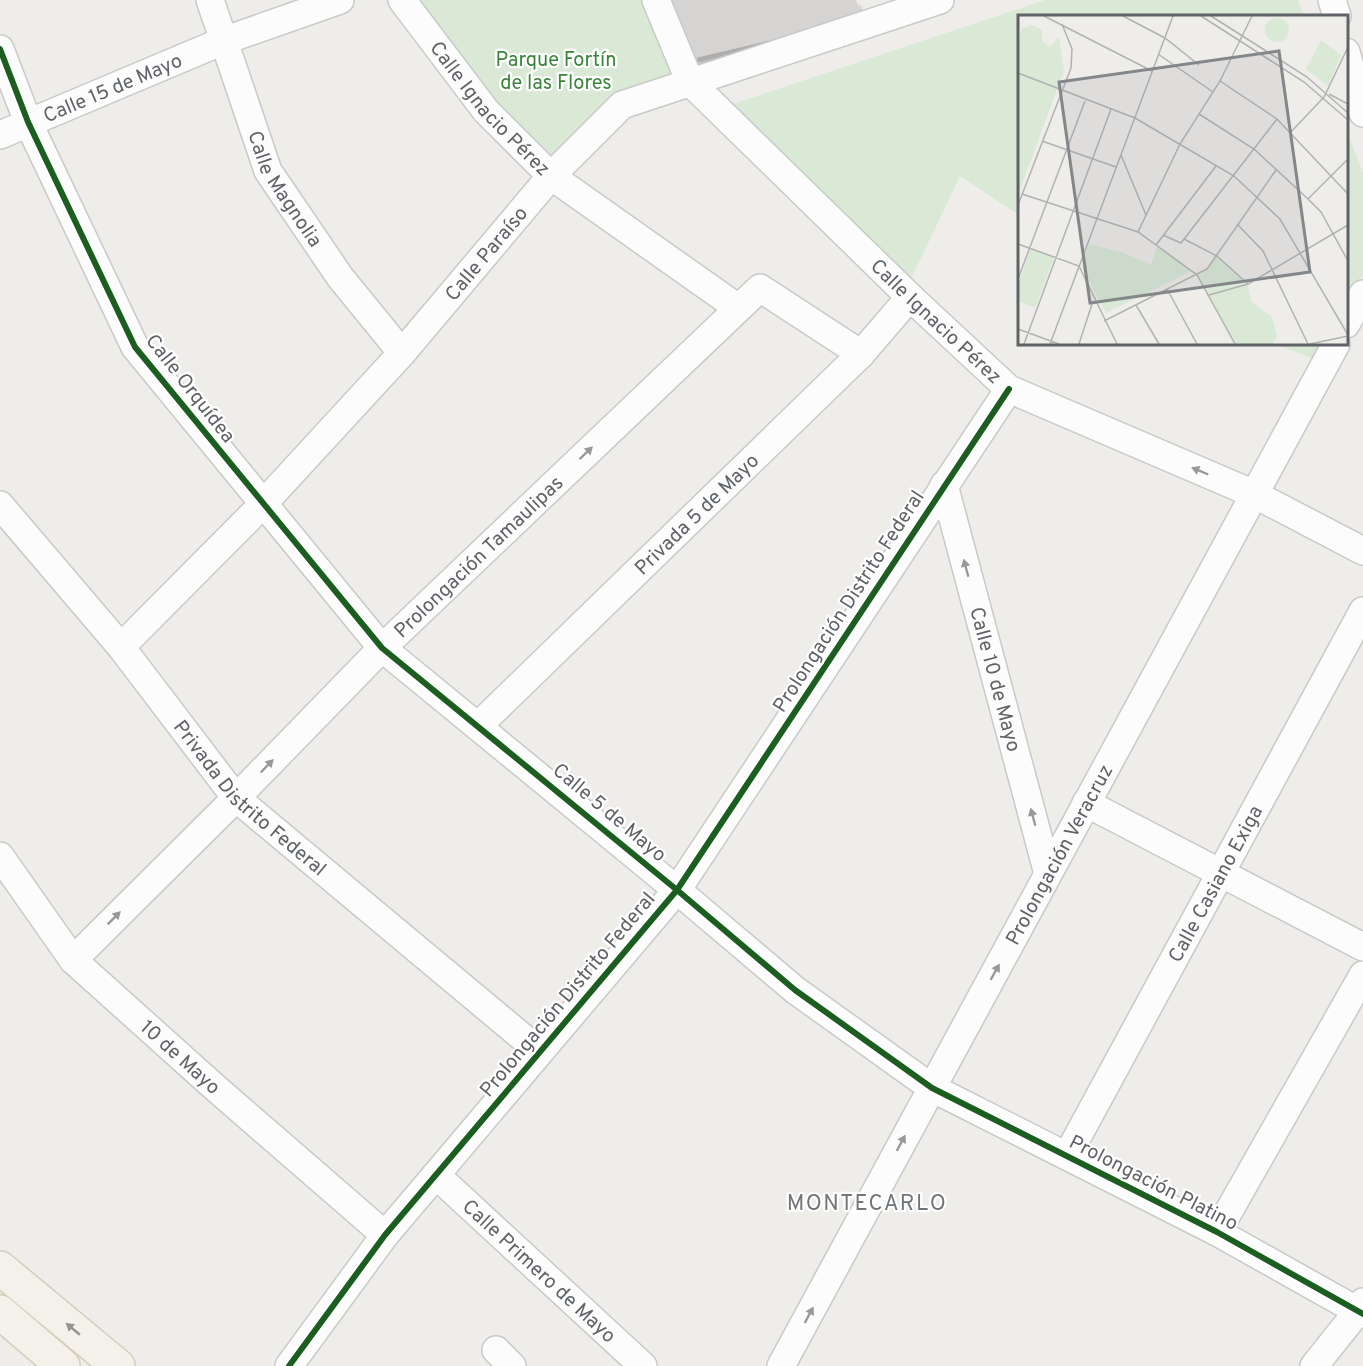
<svg xmlns="http://www.w3.org/2000/svg" width="1363" height="1366" font-family="Overpass,sans-serif">
	<style>
		.green { fill: #d9e9d6 }
		.building { fill: #d5d4d3; filter: url(#shadow) }
		.lines { fill: none; stroke-linecap: round; stroke-linejoin: round }
		.minor-casing { stroke: #c9c9c9; stroke-width: 30 }
		.major-casing { stroke: #d5cdb9; stroke-width: 36 }
		.minor { stroke: #fcfcfc; stroke-width: 27 }
		.major { stroke: #f3f1e9; stroke-width: 33 }
		.cycleway-casing { stroke: #fff; stroke-width: 10 }
		.cycleway { stroke: #1b5e20; stroke-width: 6 }
		.oneway { fill: #96999b }
		.oneway2 { fill: #939594 }
		.labels { text-anchor: middle; stroke-width: 4.5; stroke-linejoin: round; paint-order: stroke }
		.park-label { font-size: 20px; fill: #3a843b; stroke: #fff }
		.street-label { font-size: 20px; fill: #5f6367; stroke: #fff }
		.quarter-label { font-size: 22px; letter-spacing: 1.5px; fill: #707579; stroke: #fff }
		.inset-road { fill: none; stroke: #b1b2b2; stroke-width: 1.5 }
		.view { fill: #84878a; fill-opacity: 0.15; stroke: #84878a; stroke-width: 3 }
		.inset-edge { fill: none; stroke: #5f6367; stroke-width: 3 }
	</style>
	<defs>
		<filter id="shadow"><feDropShadow dx="3.5" dy="6" stdDeviation="1.5" flood-color="#0004"/></filter>
	</defs>
	<rect width="100%" height="100%" fill="#eeedea"/>
	<path class="green" d="M403 0H656L690 82 622 105 551 176Z
		M1045 0H1298L1304 16H1020L1019 215 960 176 909 283 718 109Z
		M1346 129 1363 173V274L1347 302Z
		M1275 344H1322L1314 359Z"/>
	<path class="building" d="M668 0H856L863 18 694 58 682 26Z"/>
	<g class="lines">
		<g class="minor-casing">
			<g id="minor">
				<path id="s1" d="M210 0 268 171 340 277 402 353"/>
				<path id="s2" d="M402 0 486 111 551 176 738 308"/>
				<path id="s3" d="M656 0 690 82 910 297 1009 389 1254 494 1363 551"/>
				<path d="M1332 0 1337 16"/>
				<path d="M0 49 28 122 135 347 382 648 677 890 795 990 932 1088 1217 1232 1363 1314"/>
				<path d="M1346 52 1363 113"/>
				<path id="s4" d="M0 135 223 41 340 0"/>
				<path d="M1346 324 1363 294"/>
				<path id="s5" d="M944 485 1048 874"/>
				<path id="s6" d="M0 505 121 647 236 798 539 1051"/>
				<path id="s7" d="M121 647 263 504 402 353 551 176 622 105 940 0"/>
				<path id="s8" d="M479 725 861 354 910 297"/>
				<path d="M1086 803 1363 947"/>
				<path id="s9" d="M0 856 73 960 211 1084 385 1235"/>
				<path id="s10" d="M73 960 236 798 382 648 760 288 861 354"/>
				<path id="s11" d="M1067 1156 1363 611"/>
				<path id="s12" d="M436 1175 643 1366"/>
				<path d="M1217 1232 1363 975"/>
				<path d="M496 1350 512 1366"/>
				<path d="M289 1366 385 1235 677 890 1009 389"/>
				<path id="s13" d="M781 1366 1336 344"/>
				<path d="M1314 1366 1358 1311 1363 1302"/>
			</g>
		</g>
		<g class="major-casing">
			<path id="major" d="M0 1268 118 1366
				M0 1312 63 1366"/>
		</g>
		<use href="#minor" class="minor"/>
		<use href="#major" class="major"/>
		<g class="cycleway-casing">
			<path id="cycleway" d="M0 49 28 122 135 347 382 648 677 890 795 990 932 1088 1217 1232 1363 1314
				M289 1366 385 1235 677 890 1009 389"/>
		</g>
		<use href="#cycleway" class="cycleway"/>
	</g>
	<defs><path id="oneway-solid" d="M-6-.8H1V-3.2L6.5 0L1 3.2V.8H-6Z" transform="scale(1.5)"/></defs>
	<g class="oneway">
		<use href="#oneway-solid" transform="translate(586 453) rotate(-44)"/>
		<use href="#oneway-solid" transform="translate(1200 471) rotate(-157)"/>
		<use href="#oneway-solid" transform="translate(966 568) rotate(-105)"/>
		<use href="#oneway-solid" transform="translate(267 766) rotate(-46)"/>
		<use href="#oneway-solid" transform="translate(1033 817) rotate(-105)"/>
		<use href="#oneway-solid" transform="translate(114 918) rotate(-45)"/>
		<use href="#oneway-solid" transform="translate(995 972) rotate(-61)"/>
		<use href="#oneway-solid" transform="translate(901 1143) rotate(-62)"/>
		<use href="#oneway-solid" transform="translate(809 1315) rotate(-62)"/>
	</g>
	<use class="oneway2" href="#oneway-solid" transform="translate(73 1329) rotate(-140)"/>
	<g class="labels">
		<g class="park-label">
			<text x="556" y="66">Parque Fortín<tspan x="556" dy="23">de las Flores</tspan></text>
		</g>
		<g class="street-label">
			<text dy="7" stroke="none"><textPath href="#s4" startOffset="122">Calle 15 de Mayo</textPath></text>
			<text dy="7" stroke="none"><textPath href="#s2" startOffset="140">Calle Ignacio Pérez</textPath></text>
			<text dy="7" stroke="none"><textPath href="#s1" startOffset="204">Calle Magnolia</textPath></text>
			<text dy="7" stroke="none"><textPath href="#s7" startOffset="537">Calle Paraíso</textPath></text>
			<text dy="7" stroke="none"><textPath href="#s3" startOffset="432">Calle Ignacio Pérez</textPath></text>
			<text transform="translate(191 388) rotate(52)" y="7">Calle Orquídea</text>
			<text dy="7" stroke="none"><textPath href="#s8" startOffset="303">Privada 5 de Mayo</textPath></text>
			<text dy="7" stroke="none"><textPath href="#s10" startOffset="572">Prolongación Tamaulipas</textPath></text>
			<text transform="translate(848 601) rotate(-57)" y="7">Prolongación Distrito Federal</text>
			<text dy="7" stroke="none"><textPath href="#s5" startOffset="201">Calle 10 de Mayo</textPath></text>
			<text dy="7" stroke="none"><textPath href="#s6" startOffset="386">Privada Distrito Federal</textPath></text>
			<text transform="translate(610 812) rotate(40)" y="7">Calle 5 de Mayo</text>
			<text dy="7" stroke="none"><textPath href="#s13" startOffset="582">Prolongación Veracruz</textPath></text>
			<text dy="7" stroke="none"><textPath href="#s11" startOffset="310">Calle Casiano Exiga</textPath></text>
			<text transform="translate(567 994) rotate(-50)" y="7">Prolongación Distrito Federal</text>
			<text dy="7" stroke="none"><textPath href="#s9" startOffset="272">10 de Mayo</textPath></text>
			<text transform="translate(1154 1182) rotate(27)" y="7">Prolongación Platino</text>
			<text dy="7" stroke="none"><textPath href="#s12" startOffset="141">Calle Primero de Mayo</textPath></text>
		</g>
		<g class="quarter-label">
			<text x="867" y="1210">MONTECARLO</text>
		</g>
	</g>
	<g transform="translate(1018 15)">
		<rect width="330" height="330" fill="#eeedea"/>
		<path d="M247 15a12 12 0 1 1 24 0a12 12 0 1 1-24 0ZM14 10 24 15V26L32 32 41 22 46 56 0 180V25L4 13ZM303 25 323 40 310 71 288 54ZM71 229 103 237 133 250 139 232 174 256 88 298 63 251ZM13 234 36 243 17 293 0 286V269ZM199 241 230 269 233 286 254 302 259 320 255 329H217L179 260 189 254Z" fill="#d9e9d6"/>
		<path class="inset-road" d="M26 1 134 56M105 1 147 23 181 50M183 1 286 67 330 105M193 1 289 62 330 98M140 39 195 77M0 58 117 103 216 161 262 204 330 320M202 66 259 104 330 179M311 79 330 89M181 99 236 134 290 184 303 197 330 246M272 118 306 82 330 32M24 126 98 152M103 140 128 200M4 179 120 217 138 230 179 260 217 329M290 184 330 144M0 190 53 53 54 34 44 9M219 209 245 236 290 329M120 217 162 129 202 66 234 1M145 220 163 228 259 104M166 224 199 241 230 269M0 229 61 251 99 329M138 230 198 151M0 264 67 86M149 274 179 329M191 280 230 269 330 210M118 290 141 329M86 306 189 254 258 155M0 314 41 329M6 329 93 94M32 329 155 1M61 329 75 286M292 329 330 321"/>
		<path class="view" d="M261 36 292 257 72 288 41 67Z"/>
		<rect width="330" height="330" class="inset-edge"/>
	</g>
</svg>
